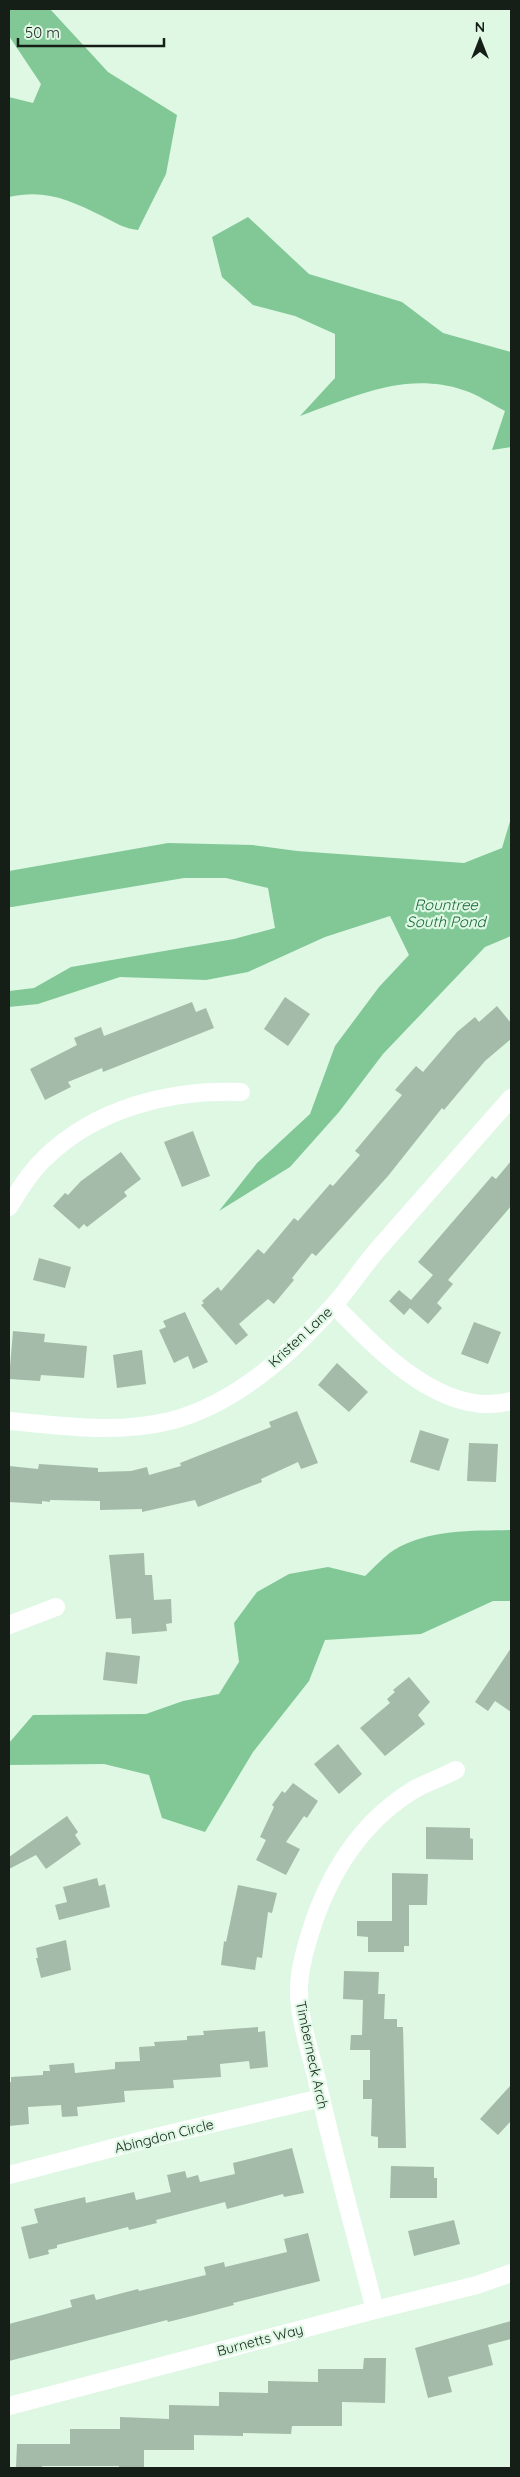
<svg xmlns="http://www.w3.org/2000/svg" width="520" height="2477" font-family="Quicksand,sans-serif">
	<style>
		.water { fill: #81c896 }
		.building { fill: #a3bba8 }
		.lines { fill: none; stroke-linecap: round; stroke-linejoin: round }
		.street { stroke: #fff; stroke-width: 18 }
		.labels { text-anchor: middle; stroke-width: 4.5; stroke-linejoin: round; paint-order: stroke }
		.street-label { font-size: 14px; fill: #151f18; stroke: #def8e4 }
		.water-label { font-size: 15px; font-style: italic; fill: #176738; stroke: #def8e4 }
	</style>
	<rect width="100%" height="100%" fill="#def8e4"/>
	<path class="water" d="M9 9H50L108 72 177 115 166 174 138 230C125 229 114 222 102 216 69 200 46 189 9 197V97L33 103 41 84 9 36Z
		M248 217 309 274 402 302 443 333 511 352V447L492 450 505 411C491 404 477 394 463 390 405 371 354 397 300 416L335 378V334L295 316 253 305 222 277 212 237Z
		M511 818V936L485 947 383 1054 339 1112 290 1167 219 1211 257 1163 310 1114 335 1046 379 987 409 955 390 916 325 937 248 972 206 980 120 977 38 1004 9 1007V991L34 988 71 967 234 939 275 928 268 888 226 878H184L12 907H9V871L168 843 253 845 297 851 464 863 502 848Z
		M511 1530V1601H493L421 1634 325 1640 309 1681 253 1752 205 1832 162 1818 149 1775 104 1764 9 1765V1743L33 1715 146 1714 183 1701 219 1694 239 1662 234 1623 257 1592 289 1574 328 1567 365 1576C374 1568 383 1557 394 1550 429 1529 472 1531 511 1530Z"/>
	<path class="building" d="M285 997 310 1014 288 1046 264 1029Z
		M192 1002 196 1012 206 1008 214 1028 103 1072 102 1068 68 1082 71 1087 45 1100 30 1069 77 1045 74 1038 101 1027 104 1036Z
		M497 1006 511 1023V1039L485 1061 444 1110 442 1108 388 1176 316 1256 312 1253 292 1278 294 1280 274 1304 268 1299 239 1324 248 1335 236 1345 201 1305 204 1303 202 1301 218 1287 221 1291 258 1249 264 1254 294 1218 298 1221 330 1184 333 1186 360 1155 355 1151 402 1095 395 1090 416 1066 423 1072 457 1032 475 1017 479 1022Z
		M193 1131 210 1176 182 1187 164 1142Z
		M121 1152 141 1179 124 1192 127 1196 87 1227 84 1224 79 1229 53 1206 65 1193 68 1195 81 1181Z
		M511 1161V1206L448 1280 453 1284 437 1303 442 1308 428 1324 410 1308 404 1315 389 1301 399 1290 411 1300 433 1275 418 1262 492 1176 496 1179Z
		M39 1258 71 1267 65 1288 33 1280Z
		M185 1312 208 1362 193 1369 188 1356 174 1363 159 1330 166 1327 163 1321Z
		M474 1322 501 1332 488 1364 461 1354Z
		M13 1331 45 1334 44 1342 87 1346 84 1378 41 1375 40 1381 9 1379Z
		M142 1350 146 1384 117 1388 113 1355Z
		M337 1363 368 1392 349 1412 318 1385Z
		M297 1411 318 1463 301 1469 298 1462 261 1479 262 1482 198 1507 195 1500 142 1512V1509L100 1510V1501L50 1500V1502L42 1501V1504L9 1502V1466L38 1469 39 1464 98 1468V1472L131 1471 147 1467 149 1475 181 1466 180 1463 271 1427 269 1422Z
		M420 1430 449 1439 439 1471 410 1462Z
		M469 1443 498 1444 496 1482 467 1481Z
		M144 1553 145 1575H152L154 1600 171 1599 172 1623 166 1624 167 1631 132 1634 131 1618 116 1619 109 1555Z
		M511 1648V1712L495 1701 488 1711 475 1702Z
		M106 1652 140 1656 137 1684 103 1680Z
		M409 1677 430 1702 418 1715 425 1724 385 1756 360 1728 390 1703 387 1699 395 1692 393 1690Z
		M338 1744 362 1774 339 1794 314 1764Z
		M293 1783 318 1801 307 1818 304 1816 286 1842 300 1849 286 1875 256 1860 266 1840 260 1837 274 1807 272 1805 282 1791 285 1793Z
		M67 1816 78 1832 75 1835 81 1844 46 1869 36 1855 9 1869V1857Z
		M426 1827 470 1828V1838L473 1839V1860L426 1859Z
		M392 1873 428 1874 427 1905H409V1946H404V1952H368V1937L357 1936V1921H392Z
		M97 1878 99 1886 105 1884 110 1907 59 1920 55 1905 67 1902 63 1887Z
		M238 1885 277 1893 272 1913 268 1912 262 1958 257 1957 255 1970 221 1965 224 1941 226 1942Z
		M66 1940 71 1970 41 1978 36 1958H38L36 1948Z
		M344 1971 379 1972 378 1994H385L384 2019H397V2027H403L406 2148H378V2137L371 2136 372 2099H363V2080H370V2050H350L351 2035H362L363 2000 343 1999Z
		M258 2027V2032L265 2031 268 2067 250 2069 249 2061 220 2064 221 2077 173 2080 174 2088 124 2091 125 2102 77 2107 78 2116 62 2117 61 2105 28 2107 29 2124 9 2126V2082H11V2077L43 2075V2071H50L49 2065 74 2063 75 2073 115 2069V2062L140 2061 139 2047 155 2046 154 2042 187 2040V2036L204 2035 203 2031Z
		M511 2085V2121L498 2135 480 2119Z
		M292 2148 304 2193 284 2197 283 2194 227 2209 225 2202 156 2220 157 2223 129 2230 128 2227 57 2245V2248L48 2250 49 2254 29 2259 21 2227 38 2223 34 2209 85 2197 86 2203 134 2192 136 2200 171 2192 167 2175 185 2171 187 2178 198 2175 200 2182 235 2174 233 2163Z
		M391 2166 434 2167V2178H437V2198H390Z
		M454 2220 460 2244 414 2256 408 2231Z
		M308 2233 320 2281 233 2303 234 2305 192 2316 168 2322 167 2320 9 2361V2324L72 2307 70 2300 94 2294 96 2300 138 2289 139 2291 206 2275 204 2267 224 2262 225 2267 287 2252 284 2239Z
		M511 2321V2339L488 2345 493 2365 448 2377 452 2392 428 2398 415 2348Z
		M364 2358H386L385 2403 342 2402V2426H292L291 2434 243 2433V2436L194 2435V2450H144V2468H119V2466H42V2468H16L17 2444H70V2429H120V2417L169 2419V2405L219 2406V2392L268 2393V2381L318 2382V2369H363Z"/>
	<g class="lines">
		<path class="street" d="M9 1207C19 1190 30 1172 45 1158 96 1108 171 1089 241 1092
			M334 1305C377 1349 443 1420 511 1401
			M9 1421C63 1426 116 1434 170 1421 235 1404 291 1354 334 1305 350 1287 363 1266 379 1248 423 1198 467 1148 511 1098
			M9 1625 56 1607
			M9 2175 143 2140 321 2098
			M375 2310C355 2232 333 2154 316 2076 309 2047 298 2016 299 1987 300 1964 307 1943 314 1921 333 1867 365 1819 415 1789 428 1782 443 1777 456 1770
			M9 2406 375 2310 477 2285 511 2273"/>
	</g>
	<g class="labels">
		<g class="street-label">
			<text transform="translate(300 1337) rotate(-43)" y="5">Kristen Lane</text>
			<text transform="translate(312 2055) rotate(78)" y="5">Timberneck Arch</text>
			<text transform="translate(164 2136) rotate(-14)" y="5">Abingdon Circle</text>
			<text transform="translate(260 2340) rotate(-15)" y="5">Burnetts Way</text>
		</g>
		<g class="water-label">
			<text x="446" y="910">Rountree<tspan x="446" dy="17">South Pond</tspan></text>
		</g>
	</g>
	<rect width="520" height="2477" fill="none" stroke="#151f18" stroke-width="20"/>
	<g transform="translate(480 40)" stroke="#def8e4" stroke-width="4" paint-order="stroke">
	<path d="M0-4L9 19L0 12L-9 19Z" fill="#151f18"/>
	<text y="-8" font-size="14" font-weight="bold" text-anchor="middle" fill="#151f18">N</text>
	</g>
	<path d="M18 38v8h146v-8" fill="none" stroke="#151f18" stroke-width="2.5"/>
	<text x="25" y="38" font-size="15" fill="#151f18" stroke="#def8e4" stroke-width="4" paint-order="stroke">50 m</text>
</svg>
